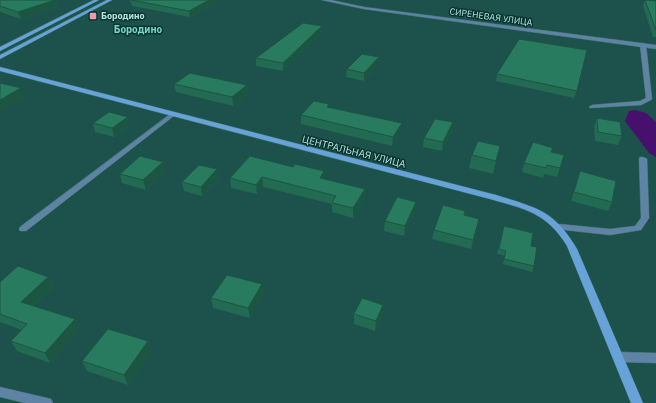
<svg xmlns="http://www.w3.org/2000/svg" width="656" height="403" font-family="'IBM Plex Sans',sans-serif">
	<style>
		.water { fill: #47106d }
		.lines { fill: none; stroke-linecap: round; stroke-linejoin: round }
		.lane-casing { stroke: #3f716c; stroke-width: 1 }
		.street-casing { stroke: #3f716c; stroke-width: 1 }
		.secondary-casing { stroke: #3f716c; stroke-width: 1 }
		.lane { fill: #5e83a5; fill-rule: evenodd }
		.street { fill: #5e83a5; fill-rule: evenodd }
		.secondary { fill: #67a3d8; fill-rule: evenodd }
		.wall { fill: #226a51 }
		.shaded-wall { fill: #1c5642 }
		.building { fill: #287b5e; stroke: #1c5642 }
		.poi-dot { fill: #f29aad; stroke: #093531; stroke-width: 1.5 }
		.labels { text-anchor: middle; stroke-width: 3; stroke-linejoin: round; paint-order: stroke }
		.far-poi-label { font-size: 9px; font-weight: bold; fill: #b6e2dc; stroke: #093531; text-anchor: start }
		.far-street-label { font-size: 9px; fill: #b6e2dc; stroke: #093531 }
		.far-quarter-label { font-size: 10px; font-weight: bold; fill: #75d5ca; stroke: #093531 }
		.street-label { font-size: 10px; fill: #b6e2dc; stroke: #093531 }
	</style>
	<rect width="100%" height="100%" fill="#1d514c"/>
	<path class="water" d="M635 110 646 113 656 122V157L649 153 625 121 629 111Z"/>
	<g class="lines">
		<g class="lane-casing">
			<path id="lane" d="M643 43 646 45 652 99 651 100 641 105 590 108 589 107 592 105 640 101 646 98 640 45Z
				M173 112 176 114 175 115 26 231H20L19 229 20 227Z
				M640 157H643L647 159 649 218 641 230 610 235 556 229 555 227 559 224 610 229 635 226 641 218 639 159Z"/>
		</g>
		<g class="street-casing">
			<path id="street" d="M322 0H331L364 7 656 45V49L364 9Z
				M619 352 656 353V363L619 362 615 360 614 357 615 354Z
				M0 387 47 398 51 399 53 403H25L0 397Z"/>
		</g>
		<g class="secondary-casing">
			<path id="secondary" d="M94 0H99L0 51V47Z
				M107 0H112L0 59V55Z
				M0 67 496 195C537 208 554 210 577 249L643 403H631L567 246C547 213 525 209 490 199L0 71Z"/>
		</g>
		<use href="#lane" class="lane"/>
		<use href="#street" class="street"/>
		<use href="#secondary" class="secondary"/>
	</g>
	<path class="wall" d="M0 0H56L58 7 21 19 0 12Z
		M130 0H221L190 17 132 6Z
		M645 0 656 1V37H653L643 6Z
		M322 33 283 71 256 66V58Z
		M378 65 364 81 346 77 347 69Z
		M497 74 577 91 574 98 496 81Z
		M174 84 247 85 248 93 233 106 176 92Z
		M301 115 401 131 392 146 301 124Z
		M597 118 622 136 618 145 595 141 594 127Z
		M93 123 130 125 114 137 95 132Z
		M452 131 442 151 423 147 424 138Z
		M552 152 564 155 557 177 544 174 543 178 522 172 524 163Z
		M472 155 497 159 493 174 469 168Z
		M293 167 324 171V179L365 189 364 198 353 218 332 212V204L263 187 257 194 231 188 230 178Z
		M217 169 219 179 202 196 184 191 182 182Z
		M580 171 612 202 608 211 571 201Z
		M165 172 146 190 122 183 120 174Z
		M416 202 415 211 404 236 384 231 385 221Z
		M464 215 477 229 471 249 432 239 434 230Z
		M504 226 531 246 534 266 532 272 503 264 505 256 497 254Z
		M48 277 53 287 33 306 75 319 79 329 50 363 17 351 11 341 22 330 0 322V282Z
		M262 284 264 294 250 318 213 308 211 298Z
		M354 314 382 315 375 331 354 324Z
		M148 341 151 351 128 385 87 371 82 361Z"/>
	<path class="shaded-wall" d="M55 0H56L58 7 21 19 18 12Z
		M209 0H221L190 17 189 11Z
		M322 26V33L283 71V63Z
		M379 57 378 65 364 81V73Z
		M247 85 248 93 233 106 232 97Z
		M21 88 25 98 0 112V100Z
		M128 117 130 125 114 137 112 128Z
		M453 122 452 131 442 151 443 142Z
		M402 123 401 131 392 146 393 137Z
		M500 146 497 159 493 174 496 161Z
		M163 162 165 172 146 190 143 180Z
		M217 169 219 179 202 196 201 187Z
		M324 171V181L320 178Z
		M262 177 263 187 257 194 256 185Z
		M365 189 364 198 353 218V208Z
		M416 202 415 211 404 236 405 226Z
		M479 219 477 229 471 249 473 240Z
		M48 277 53 287 26 312 21 302Z
		M262 284 264 294 250 318 248 308Z
		M383 305 382 315 375 331 376 321Z
		M75 319 79 329 50 363 45 353Z
		M148 341 151 351 128 385 124 375Z"/>
	<path class="building" d="M0 0H55L18 12 0 6Z
		M131 0H209L189 11Z
		M645 0 656 1V30Z
		M303 23 322 26 283 63 256 58Z
		M519 39 587 50 577 91 497 74Z
		M362 54 379 57 364 73 347 69Z
		M190 73 247 85 232 97 174 84Z
		M0 83 21 88 0 100Z
		M314 101 329 104 327 107 402 123 393 137 301 115Z
		M109 112 128 117 112 128 93 123Z
		M597 118 620 122 622 136 598 132Z
		M435 119 453 122 443 142 424 138Z
		M478 141 500 146 496 161 472 155Z
		M533 142 553 148 551 152 564 155 560 168 547 165 546 168 524 163Z
		M140 156 163 162 143 180 120 174Z
		M250 156 293 167 295 164 324 171 320 178 365 189 353 208 332 203 336 196 262 177 256 185 230 178Z
		M199 165 217 169 201 187 182 182Z
		M580 171 616 181 612 202 574 192Z
		M397 197 416 202 405 226 385 221Z
		M443 205 465 211 464 215 479 219 473 240 434 230Z
		M504 226 533 233 531 246 537 247 534 266 504 259 506 251 499 249Z
		M18 266 48 277 21 302 75 319 45 353 11 341 27 324 0 314V282Z
		M227 275 262 284 248 308 211 298Z
		M362 298 383 305 376 321 354 314Z
		M108 329 148 341 124 375 82 361Z"/>
	<rect class="poi-dot" x="89" y="12" width="8" height="8" rx="2"/>
	<g class="labels">
		<g class="far-poi-label">
			<text x="101" y="19">Бородино</text>
		</g>
		<g class="far-street-label">
			<text transform="translate(491 17) rotate(8)" y="3">СИРЕНЕВАЯ УЛИЦА</text>
		</g>
		<g class="far-quarter-label">
			<text x="138" y="33">Бородино</text>
		</g>
		<g class="street-label">
			<text transform="translate(354 151) rotate(14)" y="4">ЦЕНТРАЛЬНАЯ УЛИЦА</text>
		</g>
	</g>
</svg>
